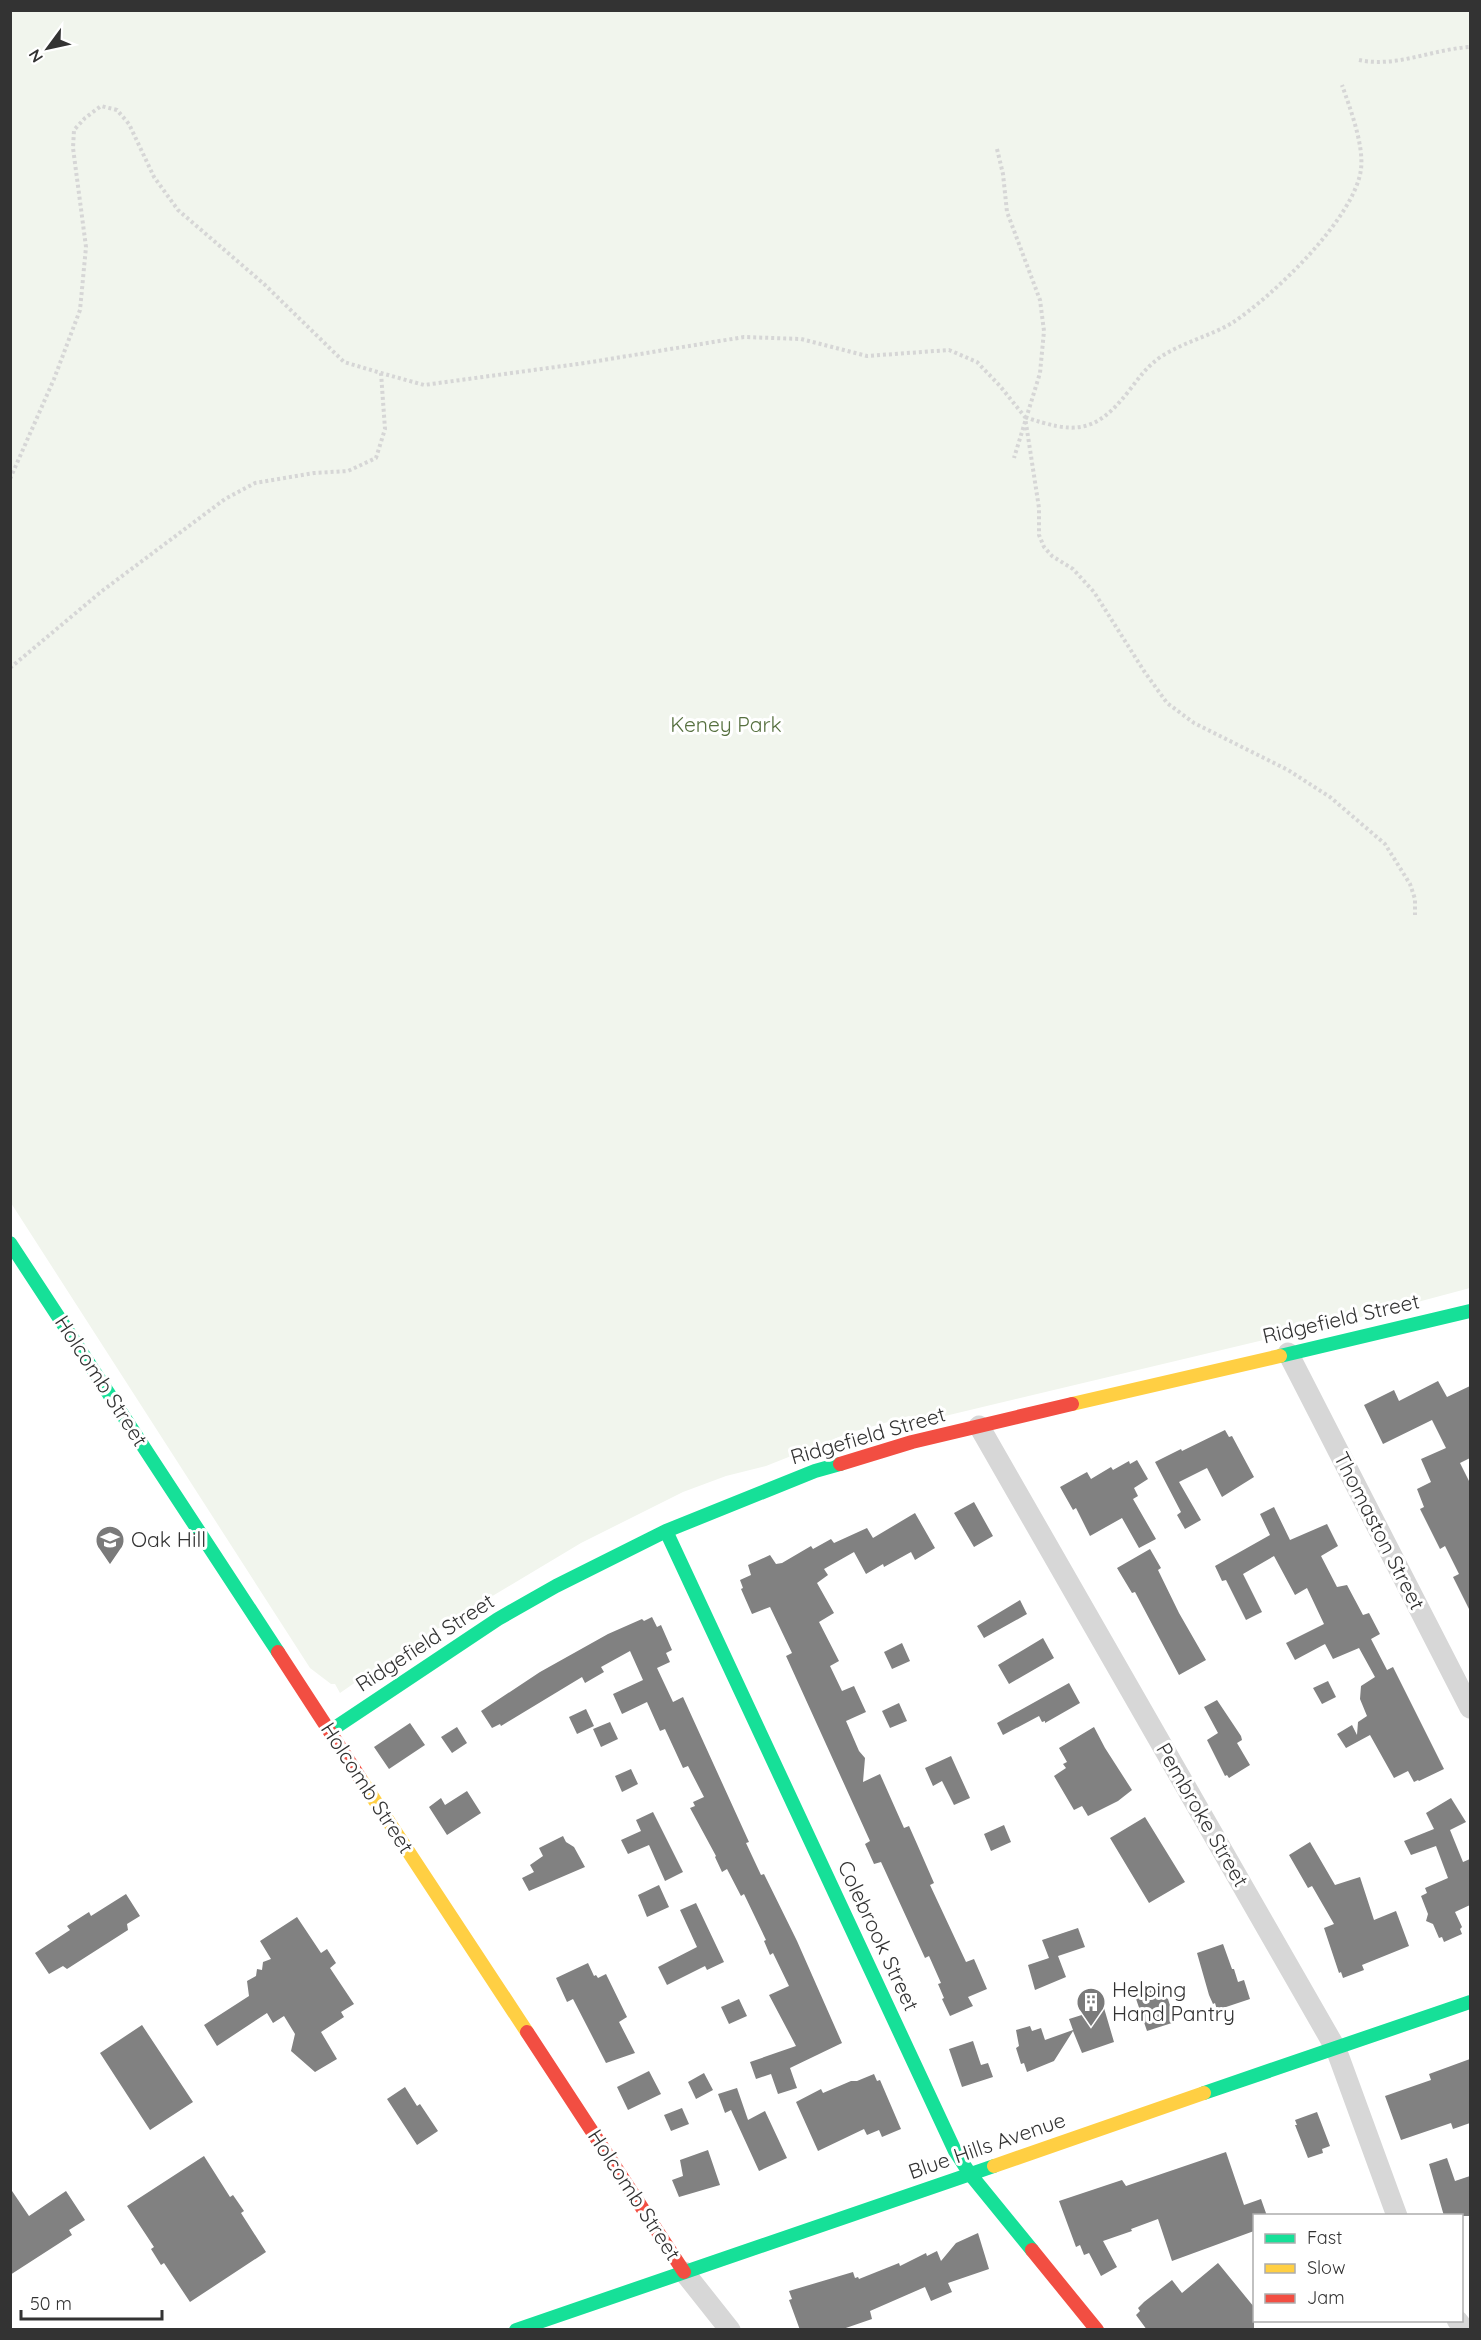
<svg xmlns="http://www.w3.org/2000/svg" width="1481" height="2340" font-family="Quicksand,sans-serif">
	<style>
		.green { fill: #f1f5ed }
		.building { fill: #818181 }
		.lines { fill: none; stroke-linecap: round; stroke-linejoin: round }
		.path { stroke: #d6d6d6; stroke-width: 4; stroke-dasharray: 3 3; stroke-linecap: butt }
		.street { stroke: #d7d7d7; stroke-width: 21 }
		.fast { stroke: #16e098; stroke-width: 14 }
		.slow { stroke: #ffcf43; stroke-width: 14 }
		.jam { stroke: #f24e42; stroke-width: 14 }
		.labels { text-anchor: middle; stroke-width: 6; stroke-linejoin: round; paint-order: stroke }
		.park-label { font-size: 21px; fill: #56703f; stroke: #fff }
		.street-label { font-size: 21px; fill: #333; stroke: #fff }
		.poi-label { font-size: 21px; fill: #333; stroke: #fff; text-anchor: start }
	</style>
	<rect width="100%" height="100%" fill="#fff"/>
	<path class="green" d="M11 10 1470 11V1288L1369 1315 945 1416 920 1419 909 1416 849 1433 766 1466 726 1476 683 1492 581 1543 402 1650 340 1693 335 1684H331L310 1668 11 1203Z"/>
	<path class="building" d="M1438 1381 1447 1397 1470 1386V1458L1460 1463 1470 1483V1611L1453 1577 1459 1574 1445 1546 1440 1549 1420 1509 1424 1507 1417 1489 1431 1482 1421 1459 1446 1448 1432 1420 1383 1444 1364 1405 1394 1390 1399 1401Z
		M1225 1430 1229 1437 1232 1436 1254 1477 1222 1497 1207 1468 1179 1482 1201 1520 1185 1529 1177 1515 1181 1512 1155 1462 1181 1449 1182 1451Z
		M1137 1460 1148 1479 1134 1488 1138 1496 1133 1499 1156 1539 1139 1548 1122 1518 1090 1536 1076 1508 1073 1510 1060 1487 1087 1472 1091 1479 1111 1467 1113 1470 1129 1461 1130 1464Z
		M974 1502 993 1536 974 1547 954 1513Z
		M1274 1507 1290 1540 1327 1524 1338 1546 1321 1556 1337 1587 1347 1585 1363 1615 1369 1613 1380 1634 1371 1639 1387 1670 1393 1667 1444 1769 1419 1781 1418 1780 1414 1782 1408 1771 1394 1778 1370 1735 1346 1748 1337 1734 1352 1725 1357 1735 1358 1722 1367 1716 1360 1699 1361 1686 1375 1677 1359 1648 1333 1659 1325 1644 1295 1660 1286 1643 1324 1624 1307 1588 1295 1595 1274 1556 1243 1574 1262 1612 1246 1620 1226 1580 1222 1581 1215 1566 1270 1535 1260 1514Z
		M915 1513 935 1548 915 1560 911 1552 884 1567 883 1564 866 1574 854 1552 824 1569 828 1575 817 1583 834 1613 819 1622 839 1661 830 1666 842 1691 854 1686 866 1712 846 1721 859 1751 865 1758 863 1782 880 1774 904 1828 909 1826 917 1844 934 1883 930 1885 966 1962 974 1959 987 1989 968 1997 973 2006 950 2016 942 1999 944 1998 938 1984 941 1983 929 1956 925 1958 881 1862 874 1864 865 1844 870 1841 786 1656 792 1653 770 1607 752 1614 741 1589 743 1588 740 1580 751 1575 748 1565 770 1555 776 1564 782 1563 811 1546 813 1549 831 1539 834 1543 867 1528 873 1538Z
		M1150 1549 1161 1568 1158 1570 1179 1613 1206 1660 1179 1675 1135 1592 1132 1593 1117 1568Z
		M1020 1600 1027 1614 984 1638 977 1626Z
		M652 1617 657 1627 661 1625 672 1650 666 1653 670 1662 657 1668 673 1702 683 1697 749 1842 746 1843 761 1875 764 1874 797 1941 842 2043 790 2068 797 2088 778 2094 771 2074 756 2079 750 2062 796 2046 769 1995 789 1986 773 1953 770 1955 764 1941 766 1940 744 1894 741 1896 727 1869 722 1872 715 1857 716 1856 690 1808 695 1806 693 1802 704 1797 688 1766 683 1768 665 1729 660 1731 647 1702 622 1714 613 1694 643 1680 630 1651 601 1667 604 1672 585 1683 582 1677 501 1726 500 1724 492 1728 481 1711 540 1672 608 1634 642 1619 644 1621Z
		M1043 1638 1054 1658 1009 1684 998 1665Z
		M902 1643 910 1661 892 1669 884 1652Z
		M1328 1681 1336 1697 1322 1704 1313 1688Z
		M1069 1683 1080 1703 1045 1723V1721L1042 1722 1039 1716 1003 1735 997 1723Z
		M1217 1700 1241 1736 1242 1740 1237 1743 1250 1765 1229 1778 1227 1775 1225 1776 1207 1740 1218 1733 1204 1707Z
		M899 1703 907 1721 890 1728 882 1711Z
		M586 1709 594 1726 577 1734 569 1717Z
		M610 1722 618 1739 601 1747 593 1729Z
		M410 1723 425 1745 389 1769 374 1747Z
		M457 1727 467 1743 452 1753 441 1737Z
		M1094 1727 1105 1748 1132 1790 1118 1801 1088 1816 1082 1806 1074 1810 1054 1776 1066 1768 1063 1764 1067 1762 1059 1748Z
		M951 1756 970 1798 954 1805 942 1781 933 1786 925 1768Z
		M631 1769 638 1784 622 1792 615 1776Z
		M467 1791 481 1813 447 1835 429 1807 441 1798 445 1805Z
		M1451 1798 1466 1822 1450 1830 1463 1862 1470 1859V1905L1455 1912 1462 1927 1460 1929 1462 1934 1444 1942 1442 1937 1439 1938 1433 1924 1426 1921 1428 1914 1421 1896 1427 1893 1425 1888 1448 1878 1436 1846 1411 1855 1404 1841 1434 1829 1426 1813Z
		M653 1812 683 1872 665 1881 649 1845 628 1854 621 1840 641 1831 636 1820Z
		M1145 1817 1185 1882 1149 1903 1110 1838Z
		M1004 1825 1011 1842 991 1851 984 1834Z
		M563 1836 566 1842 574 1847 585 1867 529 1891 522 1878 534 1872 530 1865 543 1856 539 1848Z
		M1310 1842 1335 1885 1360 1877 1374 1920 1396 1911 1409 1946 1362 1965 1364 1970 1343 1978 1341 1972 1339 1973 1324 1928 1334 1924 1312 1886 1308 1888 1289 1855Z
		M659 1885 669 1907 647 1917 638 1895Z
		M126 1894 140 1916 127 1924 128 1930 67 1969 63 1966 49 1974 35 1953 70 1930 67 1926 89 1912 91 1916Z
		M696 1903 724 1962 707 1970 705 1966 667 1985 658 1967 697 1947 680 1910Z
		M297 1917 321 1953 327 1949 336 1963 330 1968 354 2004 341 2012 344 2017 321 2032 337 2059 315 2072 291 2051 295 2034 284 2016 273 2023 267 2013 217 2046 204 2025 249 1996 247 1981 256 1976 257 1969 262 1970 263 1962 271 1959 260 1941Z
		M1078 1928 1085 1947 1058 1956 1066 1977 1035 1990 1028 1965 1049 1958 1042 1940Z
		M1223 1944 1232 1969H1234L1238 1982 1244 1980 1250 1999 1217 2010 1215 2003 1213 2004 1209 1995 1197 1953Z
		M588 1963 594 1976 596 1975 598 1978 606 1974 627 2017 619 2022 635 2053 606 2063 573 1999 567 2002 556 1978Z
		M1156 1985 1159 1993 1168 1999 1175 2022 1147 2031 1134 1993Z
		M739 1999 747 2016 729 2024 721 2007Z
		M1104 2008 1114 2042 1082 2053 1073 2031 1054 2061 1027 2072 1024 2063 1021 2064 1016 2048 1019 2046 1016 2030 1030 2026 1032 2031 1041 2028 1045 2040 1073 2030 1069 2019Z
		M142 2025 193 2102 150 2130 100 2053Z
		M973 2041 981 2065 988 2063 993 2077 962 2087 949 2049Z
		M1470 2059V2123L1453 2129 1451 2123 1401 2140 1385 2096 1431 2080 1429 2074Z
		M649 2071 661 2094 628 2110 617 2087Z
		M704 2073 713 2090 696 2099 688 2082Z
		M874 2074 877 2081 880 2080 901 2129 882 2137 879 2130 867 2135 864 2129 818 2151 796 2102 821 2089 823 2093 851 2081H857Z
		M405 2087 417 2106 420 2104 438 2131 417 2145 387 2099Z
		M737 2088 748 2120 765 2111 787 2158 759 2171 731 2110 725 2113 718 2094Z
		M682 2108 689 2124 671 2131 664 2115Z
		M1317 2112 1330 2146 1322 2149 1323 2153 1308 2158 1295 2125H1297L1295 2120Z
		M708 2150 720 2185 679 2197 672 2180 683 2176 680 2160Z
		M1226 2152 1244 2205 1261 2199 1267 2216H1254V2231L1172 2261 1158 2219 1131 2229 1132 2231 1103 2241 1117 2267 1101 2276 1089 2253 1084 2255 1080 2245 1076 2247 1059 2201 1122 2180 1126 2186Z
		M204 2156 230 2197 233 2195 244 2211 241 2213 266 2252 190 2302 164 2263 161 2265 151 2249 154 2247 127 2206Z
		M1447 2158 1455 2181 1470 2176V2216H1444L1429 2164Z
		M10 2188 29 2216 66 2191 85 2220 69 2230 72 2235 10 2275Z
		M978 2233 989 2269 948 2283 952 2292 931 2301 925 2287 870 2311 872 2319 840 2330H800L789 2300 792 2299 789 2291 853 2272 855 2278 858 2277 859 2279 899 2263 900 2266 926 2253 927 2256 937 2251 941 2261 956 2243Z
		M1218 2263 1254 2307V2330H1147L1136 2315 1140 2311 1138 2308 1144 2302 1172 2280 1182 2293Z"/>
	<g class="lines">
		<path class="path" d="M1359 60C1396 68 1433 49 1470 47
			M997 149 1003 174 1007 212 1040 300 1044 331 1040 373 1014 458
			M1025 417C1074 434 1095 434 1128 392 1139 378 1147 366 1162 356 1184 342 1210 336 1232 323 1272 297 1355 218 1361 169 1364 145 1350 108 1342 85
			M10 479 54 379 80 310 86 247 73 148 74 130 85 118 101 106 117 110 129 124 154 177 178 210 264 284 344 362 381 373 424 385 585 363 744 337 801 339 867 356 949 350 977 362 1000 386 1025 417 1039 508V535L1044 547 1052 556 1073 569 1094 592 1144 671 1167 703 1194 723 1288 770 1330 797 1385 844 1410 884 1415 899V915
			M10 668 102 591 225 499 255 483 314 473 348 471 376 458 385 429 381 373"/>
		<path class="street" d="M1288 1353 1470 1708
			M979 1426 1336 2049 1397 2216
			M684 2272 730 2330
			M1457 2320 1465 2330"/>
		<path class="fast" d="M10 1243 278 1652
			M1280 1356 1470 1311
			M666 1531 955 2151 970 2174 1032 2250
			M330 1731 498 1619 556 1586 666 1531 815 1471 840 1464
			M1204 2093 1470 2002
			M516 2330 994 2166"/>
		<path class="slow" d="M1072 1404 1280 1356
			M360 1778 527 2032
			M994 2166 1204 2093"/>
		<path class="jam" d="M840 1464 912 1442 1072 1404
			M278 1652 360 1778
			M527 2032 684 2272
			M1032 2250 1097 2330"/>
	</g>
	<defs>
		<g id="school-pin" transform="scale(1.5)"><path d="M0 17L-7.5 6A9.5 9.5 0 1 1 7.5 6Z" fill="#7a7a7a" stroke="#fff"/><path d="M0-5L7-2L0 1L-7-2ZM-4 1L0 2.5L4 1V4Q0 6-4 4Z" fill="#fff"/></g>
		<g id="building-pin" transform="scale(1.5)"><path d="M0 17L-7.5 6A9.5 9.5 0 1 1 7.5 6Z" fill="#7a7a7a" stroke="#fff"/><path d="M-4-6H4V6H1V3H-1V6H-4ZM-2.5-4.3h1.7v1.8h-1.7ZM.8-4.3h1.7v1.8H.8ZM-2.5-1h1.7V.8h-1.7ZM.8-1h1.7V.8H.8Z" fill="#fff"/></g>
	</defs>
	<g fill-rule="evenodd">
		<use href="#school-pin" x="110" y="1540"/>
		<use href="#building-pin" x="1091" y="2002"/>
	</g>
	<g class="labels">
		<g class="park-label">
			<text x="726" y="732">Keney Park</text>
		</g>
		<g class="street-label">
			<text transform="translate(1341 1319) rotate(-13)" y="7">Ridgefield Street</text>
			<text transform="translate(101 1381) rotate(57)" y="7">Holcomb Street</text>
			<text transform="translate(868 1436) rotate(-16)" y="7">Ridgefield Street</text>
			<text transform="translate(1379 1531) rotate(63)" y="7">Thomaston Street</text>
			<text transform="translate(425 1643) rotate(-33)" y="7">Ridgefield Street</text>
			<text transform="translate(367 1788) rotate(57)" y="7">Holcomb Street</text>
			<text transform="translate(1202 1815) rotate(60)" y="7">Pembroke Street</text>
			<text transform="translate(878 1936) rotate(65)" y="7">Colebrook Street</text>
			<text transform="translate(987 2146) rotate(-19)" y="7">Blue Hills Avenue</text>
			<text transform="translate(634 2195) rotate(57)" y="7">Holcomb Street</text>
		</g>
		<g class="poi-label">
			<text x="131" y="1547">Oak Hill</text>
			<text x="1112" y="1997">Helping<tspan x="1112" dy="24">Hand Pantry</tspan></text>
		</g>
	</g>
	<rect width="1481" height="2340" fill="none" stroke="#333333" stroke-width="24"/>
	<rect x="1253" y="2214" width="210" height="108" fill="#ffffff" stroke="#adadad" stroke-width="1.5"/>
	<rect x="1265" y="2234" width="30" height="9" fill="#16e098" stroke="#adadad" stroke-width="1.5"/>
	<text x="1307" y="2244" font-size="18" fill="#333333">Fast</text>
	<rect x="1265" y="2264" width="30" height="9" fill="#ffcf43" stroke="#adadad" stroke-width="1.5"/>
	<text x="1307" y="2274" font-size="18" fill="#333333">Slow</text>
	<rect x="1265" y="2294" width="30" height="9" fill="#f24e42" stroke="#adadad" stroke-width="1.5"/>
	<text x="1307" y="2304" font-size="18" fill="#333333">Jam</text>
	<g transform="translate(48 48) rotate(237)" stroke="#ffffff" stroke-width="4.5" paint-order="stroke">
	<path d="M0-4.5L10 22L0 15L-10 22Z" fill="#333333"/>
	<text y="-9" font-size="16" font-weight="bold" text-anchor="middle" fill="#333333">N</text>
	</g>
	<path d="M21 2310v9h141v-9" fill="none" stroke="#333333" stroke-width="3"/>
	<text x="30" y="2310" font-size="18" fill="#333333" stroke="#ffffff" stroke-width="4.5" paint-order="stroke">50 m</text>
</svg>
